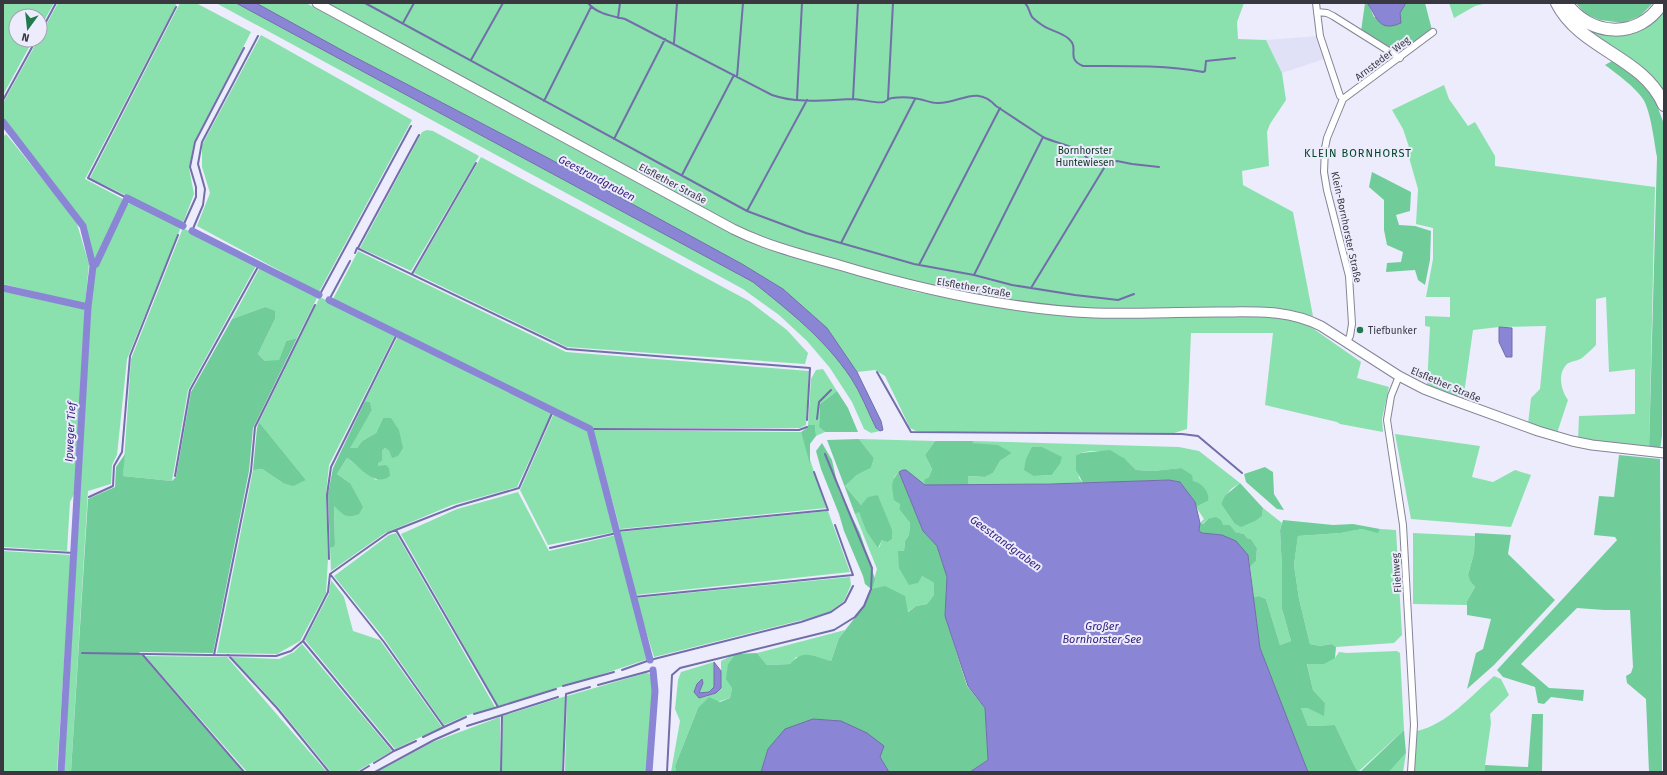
<svg xmlns="http://www.w3.org/2000/svg" width="1667" height="775" font-family="'Fira Sans',sans-serif">
	<style>
		.built { fill: #e0e0f7 }
		.green { fill: #8ae1ae; fill-rule: evenodd }
		.forest { fill: #70cd99 }
		.water { fill: #8b85d5; stroke: #726ea9 }
		.lines { fill: none; stroke-linecap: round; stroke-linejoin: round }
		.stream { stroke: #726ea9; stroke-width: 2 }
		.canal { stroke: #8b85d5; stroke-width: 7 }
		.street-casing { stroke: #858498; stroke-width: 8 }
		.secondary-casing { stroke: #858498; stroke-width: 11 }
		.highway-casing { stroke: #858498; stroke-width: 14 }
		.street { stroke: #fff; stroke-width: 6 }
		.secondary { stroke: #fff; stroke-width: 9 }
		.highway { stroke: #fff; stroke-width: 12 }
		.poi-dot { fill: #207a4e; stroke: #ececfd; stroke-width: 1.5 }
		.labels { text-anchor: middle; stroke-width: 4; stroke-linejoin: round; paint-order: stroke }
		.street-label { font-size: 10px; fill: #393841; stroke: #ececfd }
		.park-label { font-size: 10px; fill: #09331e; stroke: #ececfd }
		.poi-label { font-size: 10px; fill: #393841; stroke: #ececfd; text-anchor: start }
		.neighbourhood-label { font-size: 11px; letter-spacing: 1px; fill: #034528; stroke: #ececfd }
		.water-label { font-size: 11px; font-style: italic; fill: #37227f; stroke: #ececfd }
	</style>
	<rect width="100%" height="100%" fill="#ececfd"/>
	<path class="built" d="M1317 36 1324 59 1282 73 1266 40Z"/>
	<path class="green" d="M3 3H54L40 28V16H16V40H33L3 95Z
		M58 3H177L85 179 123 199 96 261 93 259 83 223 3 120V103L38 40H40V36Z
		M180 3H196L251 32 194 142 189 168 194 194 183 223 90 178Z
		M216 3H236L753 282C791 312 824 338 851 378 861 393 868 412 876 428L880 431 871 433 864 429 852 402 830 368 807 341 779 315 743 289Z
		M256 3H306L684 206 731 233 766 249 916 292 1019 311 1081 317 1261 316 1289 319 1308 325 1361 362 1357 378 1389 387 1382 419 1383 432 1340 424 1337 422 1265 405 1273 333H1191L1187 429 1174 433 916 431 910 428 885 376 875 370 857 372 827 328 783 289 742 264 548 158 347 53Z
		M325 3H1244L1237 22 1238 39 1266 40 1282 73 1286 100 1270 124 1267 132 1269 166 1242 171 1243 185 1293 212 1313 316 1290 310 1262 308 1099 309 1037 305 924 285 774 243 755 236Z
		M1449 3H1487L1475 6 1454 18Z
		M1664 4V99L1572 18 1619 33Z
		M261 35 412 120 319 292 197 226 210 193 202 167V145Z
		M1444 85 1449 99 1468 126 1475 122 1495 156V166L1655 187 1649 449 1578 439 1579 416 1635 414V369L1609 372 1606 297 1596 299V345C1592 349 1587 354 1582 358 1578 361 1571 361 1567 364 1557 374 1561 390 1568 400L1557 433 1528 424 1531 398 1540 389 1546 326 1499 327 1473 330 1463 401 1427 386 1430 327 1425 326V316L1450 317V297H1426L1433 259V228L1416 224 1418 189 1408 154 1410 150 1403 129 1392 110Z
		M427 130 433 131 479 156 411 271 360 248 422 132Z
		M6 134 58 198 77 224 89 264 85 304 3 284V137Z
		M481 157 749 301 787 330 808 353 805 364 567 347 414 273Z
		M132 203 181 227 127 359 117 455 112 465 111 484 88 491 71 772H64L91 304 94 270 126 204Z
		M183 228 256 266 188 390 172 481 123 476 131 359Z
		M358 251 566 352 809 371 806 425 800 428H593L333 299Z
		M260 267 318 296 297 338 286 341 279 361H265L258 354 275 319 265 307 232 319Z
		M3 290 85 309 75 492 70 502 67 551 3 547Z
		M320 297 395 335 329 465 326 494 328 559 326 593 300 641 277 654 217 653 253 470 262 469 283 483 306 480 259 422Z
		M398 336 552 412 517 487 452 505 385 533 331 571 330 548 334 547 335 543 334 506 350 483 337 474 347 458 376 480 389 468 386 466H378V462L382 461V451L385 448 389 451 392 457 391 418H383L376 433 362 441 357 448H349L372 410 370 402 365 401Z
		M823 369 837 391 820 404 819 427 825 432 816 436 815 425H808L811 379 816 370Z
		M554 413 588 430 615 532 548 545 520 490Z
		M593 430 801 432 826 508 620 529Z
		M1395 434 1480 446 1472 477 1493 482 1515 470 1531 475 1511 527 1411 519Z
		M859 439 935 441 925 455 932 469 929 477 925 480V485L906 470 899 472 894 477 900 504 899 509 910 523 909 535 905 541 904 551 922 576 934 583V595L927 604 916 606 907 612 871 589 877 569 855 514 859 511 866 531 879 548 882 540 886 516 878 495 861 505 845 486 857 475 871 468 874 458Z
		M974 441 1179 447 1199 451 1240 483 1231 489 1221 504 1234 523 1262 516 1263 508 1282 523 1280 530 1282 569V609L1291 641 1280 645 1266 599 1259 596 1253 597 1250 567 1256 561 1257 548 1251 539 1247 538 1244 534 1234 532 1230 525H1223L1208 519 1202 524 1200 523 1204 519 1196 507 1208 501 1193 481 1181 468 1153 471 1136 470C1121 455 1117 450 1094 451 1088 451 1082 452 1076 455L1079 478 1083 483 968 485 967 476 985 477 993 473 1000 461 1012 453 971 443ZM1060 464 1052 475 1034 476Z
		M518 492 549 551 616 535 648 659 612 671 498 706 401 534 457 509Z
		M828 511 850 572 635 595 619 532Z
		M1362 529 1378 532 1380 529 1396 530 1402 635 1394 643 1336 647 1332 644 1320 646 1310 644 1299 599 1294 565 1298 536 1341 533Z
		M396 533 495 707 465 716 444 725 383 637 334 576 389 535Z
		M1413 533 1475 536 1474 553 1468 575 1470 581 1475 587 1467 601V605L1413 604Z
		M3 551 71 555 57 772H3Z
		M850 577 851 585 844 601 831 611 806 619 654 657 636 598Z
		M331 580 344 597 353 631 380 640 442 727 395 749 305 640 329 594Z
		M845 630 839 638 831 661 820 659 796 657 790 664 767 665 757 653Z
		M302 644 392 751 356 772H331L279 708 231 657 279 659 294 652Z
		M1397 651 1400 653 1404 730 1358 772 1353 763 1335 725 1308 726 1301 708H1307L1323 715 1325 703 1313 690 1307 663 1335 658 1339 652 1347 653Z
		M735 654 728 664 732 688 730 698 698 708 675 766 676 772H671L680 721 675 709 678 680 681 672 714 662V687L709 692 699 693 703 683 697 684 699 698 716 693 721 688V661Z
		M145 656 227 657 327 772H247Z
		M646 673 651 674 653 691 647 772H565L567 696Z
		M1494 676 1501 679 1509 695 1490 714 1491 723 1484 772H1414L1417 731C1446 725 1472 695 1494 676Z
		M566 696 562 772H502V716Z
		M500 717V772H377L433 742Z
		M1406 753 1403 772H1389Z"/>
	<path class="forest" d="M1365 3H1369L1368 4 1374 17 1400 13 1406 3H1425L1432 30 1399 55 1361 31Z
		M1576 3H1653L1640 16 1623 23 1600 20 1585 14Z
		M1612 61 1624 67 1653 95 1664 124 1662 436 1660 450 1649 449 1657 157C1654 141 1651 112 1643 99 1635 87 1617 74 1605 65Z
		M1372 172 1411 192 1410 211 1396 215 1399 225 1415 226 1431 231 1430 260 1425 285 1418 280 1415 270 1386 272 1387 263 1401 262 1403 252 1387 245 1384 230V200L1369 187Z
		M265 307 275 311V319L258 354 265 361 279 360 286 341 297 338 253 428 249 471 213 653 139 652 243 772H71L88 499 115 487 116 467 125 454 123 476 172 481 176 477 191 392 232 319Z
		M837 391 848 408 858 432H825L819 427 820 404Z
		M365 401 370 402 372 410 350 448H357L362 441 376 433 383 418H391L399 430 403 448 398 456 392 458 389 451 385 448 382 451V461L378 463V466L386 465 389 468 390 476C374 488 360 466 347 458L337 474 350 483 363 507 359 514C345 519 344 515 334 506L335 544 334 547 330 548 328 494 333 468Z
		M259 422 306 480 293 486 283 483 262 469 253 470 257 428Z
		M808 425H815L816 436 810 444V464L801 432 807 428Z
		M859 439 874 458 871 468 857 475 845 486 861 505 868 497 878 495 892 530V539L887 542 882 540 878 548 866 531 859 512 855 514 827 440Z
		M935 441H974L972 443 998 445 1012 453 1000 461 993 473 985 477 968 476V485H925L924 480 929 477 932 469 925 455Z
		M822 443 832 460 839 491 860 533 875 579 872 589 885 586 905 596 908 612 916 606 927 604 934 595V583L922 576 918 583 909 585 899 568 898 551H904L905 541 909 535 910 523 899 509 900 504 894 500C892 488 890 481 899 472L923 531 937 546 947 577 945 616 967 686 985 708 988 760 970 772H889L880 757 768 749 761 772H676L675 766 698 708 709 697 720 702 730 698 732 688 726 679 728 664 735 654 757 653 767 665 790 664C804 648 813 657 831 661L839 638 864 606 871 589 865 584 863 576 844 531 839 514 821 469 816 451Z
		M1032 447H1042L1062 457 1060 464 1052 475 1034 476 1024 470 1026 459Z
		M1110 450 1124 458 1136 470 1153 471 1181 468 1192 475 1193 481C1202 483 1210 492 1208 501L1196 507 1195 502 1180 482 1169 480 1083 483 1076 470V455L1081 453Z
		M1619 455 1660 459 1662 772H1649L1646 699 1627 683 1626 676 1631 673 1633 667 1630 610H1604L1577 608 1521 664 1549 688 1584 690 1583 701 1551 697 1544 704 1538 703 1535 687 1503 677 1497 670 1617 540 1615 537 1594 535 1599 496 1614 497Z
		M1265 467 1273 472 1274 494 1284 510 1277 509 1246 482 1244 474Z
		M1240 483 1263 508 1262 516 1255 521 1241 527 1234 523 1221 504 1225 496Z
		M1216 517 1221 520 1223 525H1230L1235 532 1244 534 1247 538 1251 539 1257 548 1256 561 1250 567 1248 555 1222 535 1201 533 1199 531 1200 523 1203 524 1208 519Z
		M1283 520 1333 525 1353 524 1380 529 1378 533 1362 529 1341 533 1298 536 1294 565 1299 599 1310 644 1320 646 1332 644 1336 647 1335 658 1324 664H1307L1313 690 1325 703 1324 716 1307 708H1301L1308 726 1335 725 1353 763 1358 772H1308L1260 648 1253 597 1259 596 1266 599 1280 645 1291 641 1282 609V569L1280 530Z
		M1475 533 1511 535 1508 554 1555 600 1494 665 1467 689 1476 653 1483 649 1491 619 1467 615V601L1475 587 1470 581 1468 575 1474 553Z
		M1532 714H1543L1542 772H1484L1485 765 1528 767Z
		M1404 730 1406 753 1389 772H1360Z"/>
	<path class="water" d="M236 3H256L347 53 548 158 742 264 783 289 827 328 857 372 881 421 883 430 880 431 876 428C868 412 861 393 851 378 824 338 790 312 753 282Z
		M1369 3H1406L1400 13 1401 23C1380 32 1378 20 1368 4Z
		M1499 327 1512 328V357H1506L1499 342Z
		M903 470H906L925 485 1050 484 1169 480 1180 482 1195 502 1200 523 1199 531 1202 533 1222 535 1236 541 1248 555 1260 648 1308 772H970L988 760 985 708 968 686 945 616 947 577 937 546 923 531 899 472Z
		M714 662 721 671V688L716 693 699 698 694 692 697 684 702 679 703 683 699 693 709 692 714 687Z
		M813 719 841 721 867 733 884 746 880 757 889 772H761L768 749 785 729Z"/>
	<g class="lines">
		<path class="stream" d="M365 3 747 211 806 233 914 264 974 275 1012 285 1075 295 1118 300 1134 294
			M588 3C597 14 612 16 625 19L772 95C798 104 826 100 853 99 861 99 877 104 884 102 887 101 889 98 892 98 900 97 911 97 919 99 925 100 931 103 937 103 960 104 976 84 996 106L1043 137C1055 143 1068 144 1080 151 1083 153 1086 157 1089 160 1093 163 1098 165 1103 167L1109 163 1117 161 1132 164 1159 167
			M1025 3C1029 7 1029 12 1032 17 1035 20 1039 23 1042 25 1050 31 1062 32 1069 39 1080 49 1065 58 1083 66 1121 66 1165 65 1203 72L1205 71 1206 61 1235 58
			M618 18 620 3
			M403 23 414 3
			M40 33 56 3
			M674 43 677 3
			M471 60 503 3
			M737 77 743 3
			M797 99 802 3
			M853 99 858 3
			M888 99 893 3
			M3 100 36 40
			M544 101 591 7
			M614 139 665 39
			M682 175 734 75
			M127 198 88 178 176 7
			M747 211 807 100
			M183 226 196 197V187L190 167 195 142 244 48
			M192 231 203 205 205 189 198 164 202 142 258 36
			M841 243 915 99
			M358 248 419 135
			M355 253 357 248 567 349 810 368 807 420
			M919 265 1000 108
			M412 274 476 163
			M974 275 1043 137
			M1031 288 1104 168
			M319 296 411 126
			M329 300 350 261
			M877 372 911 432 1182 434 1198 436 1242 473
			M817 419 819 402 831 390
			M590 429 799 430 807 427
			M175 476 190 390 259 265
			M89 497 113 486 114 466 122 452 130 356 178 235
			M396 530 498 707 556 689
			M617 531 828 510 814 472
			M550 548 617 533
			M3 549 74 553
			M329 559 327 495 331 467 397 334
			M330 574 384 642 444 727 423 737
			M634 597 853 575 835 525
			M303 641 394 751 374 763
			M82 653 276 656 291 651 303 641 328 592 330 574 388 533 457 506 519 488 553 411
			M142 654 244 772
			M214 655 251 471 255 427 315 305
			M228 655 277 708 329 772
			M622 670 650 660 801 622 831 612 845 602 853 586
			M598 685 653 670
			M563 686 614 672
			M474 714 498 707
			M502 715 558 697
			M467 726 502 715 501 772
			M444 727 466 717
			M394 751 416 741
			M359 772 369 766
			M375 772 434 740 459 729
			M563 772 566 694 590 687
			M667 772 672 675 680 668 834 630 855 617 864 606 871 589 872 568 825 454"/>
		<path class="canal" d="M3 122 83 226 93 266 88 307 61 772
			M192 231 319 295
			M93 266 96 264 127 198 183 226
			M3 288 88 307
			M329 300 590 429 650 660
			M649 772 655 691 653 670"/>
		<g class="street-casing">
			<path id="street" d="M1316 3 1320 36 1340 96 1343 99
				M1317 12 1327 13 1333 16 1400 58
				M1347 342 1350 336 1352 324 1349 276 1327 190 1324 172 1325 148 1327 138 1343 99 1433 32
				M1399 376 1391 396 1387 420 1403 525 1414 725 1411 772"/>
		</g>
		<g class="secondary-casing">
			<path id="secondary" d="M317 3 733 229C767 246 803 255 839 265 922 290 1007 309 1094 313 1135 314 1177 312 1218 312 1255 312 1287 309 1321 326L1399 376 1424 389 1450 399 1538 431 1572 441 1592 445 1664 453"/>
		</g>
		<g class="highway-casing">
			<path id="highway" d="M1557 3C1581 50 1643 56 1664 105
				M1566 3C1590 37 1639 40 1662 3"/>
		</g>
		<use href="#street" class="street"/>
		<use href="#secondary" class="secondary"/>
		<use href="#highway" class="highway"/>
	</g>
	<circle class="poi-dot" cx="1360" cy="330" r="4"/>
	<g class="labels">
		<g class="street-label">
			<text transform="translate(1382 58) rotate(-37)" y="4">Arnsteder Weg</text>
			<text transform="translate(673 183) rotate(28)" y="4">Elsflether Straße</text>
			<text transform="translate(1347 227) rotate(78)" y="4">Klein-Bornhorster Straße</text>
			<text transform="translate(974 287) rotate(10)" y="4">Elsflether Straße</text>
			<text transform="translate(1446 384) rotate(23)" y="4">Elsflether Straße</text>
			<text transform="translate(1396 573) rotate(-94)" y="4">Fliehweg</text>
		</g>
		<g class="park-label">
			<text x="1085" y="154">Bornhorster<tspan x="1085" dy="12">Huntewiesen</tspan></text>
		</g>
		<g class="poi-label">
			<text x="1368" y="334">Tiefbunker</text>
		</g>
		<g class="neighbourhood-label">
			<text x="1358" y="157">KLEIN BORNHORST</text>
		</g>
		<g class="water-label">
			<text transform="translate(597 178) rotate(28)" y="4">Geestrandgraben</text>
			<text transform="translate(70 432) rotate(-87)" y="4">Ipweger Tief</text>
			<text transform="translate(1006 543) rotate(36)" y="4">Geestrandgraben</text>
			<text x="1102" y="630">Großer<tspan x="1102" dy="13">Bornhorster See</tspan></text>
		</g>
	</g>
	<rect width="1667" height="775" fill="none" stroke="#393841" stroke-width="8"/>
	<g transform="translate(28 28) rotate(195)"><circle r="19" fill="#ececfd" stroke="#a4a4b2"/>
	<path d="M0-3L7 15L0 10L-7 15Z" fill="#207a4e"/>
	<text y="-6" font-size="11" font-weight="bold" text-anchor="middle" fill="#393841">N</text>
	</g>
</svg>
